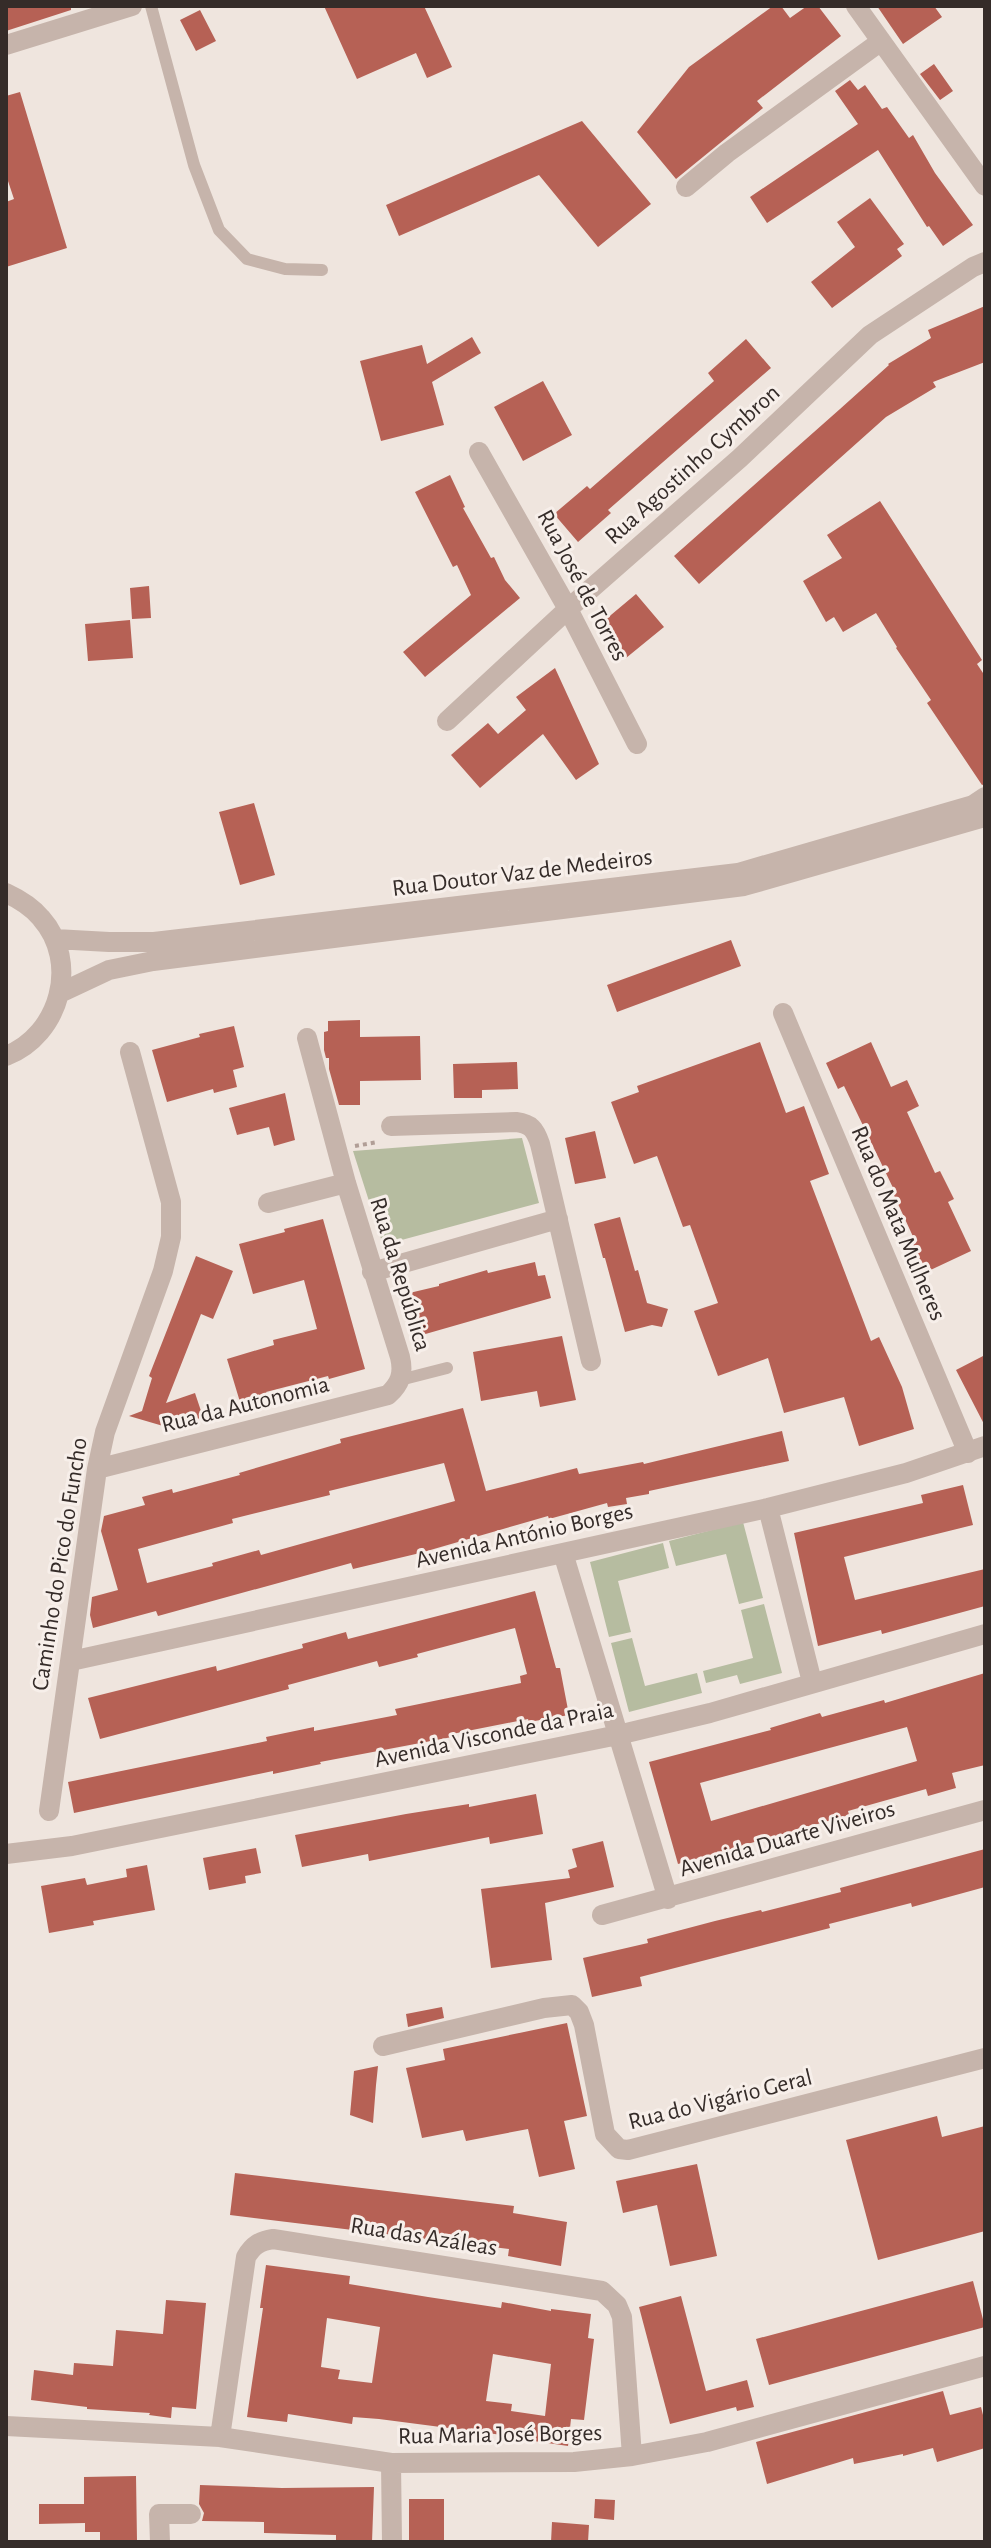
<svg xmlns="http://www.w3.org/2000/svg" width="991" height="2548" font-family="'Alegreya Sans',sans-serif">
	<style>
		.green { fill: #b6bca0 }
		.building { fill: #b66155; fill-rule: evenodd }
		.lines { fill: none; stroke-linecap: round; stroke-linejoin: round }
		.path { stroke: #b19e96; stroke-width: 4; stroke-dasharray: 4 4; stroke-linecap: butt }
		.service { stroke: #c6b4ab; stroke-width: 12 }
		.minor { stroke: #c6b4ab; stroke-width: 20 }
		.tertiary { stroke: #c6b4ab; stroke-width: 20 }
		.labels { text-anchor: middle; stroke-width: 6; stroke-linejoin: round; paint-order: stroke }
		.street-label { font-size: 24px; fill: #352c29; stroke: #f7efea }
	</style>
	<rect width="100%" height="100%" fill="#efe5de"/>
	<path class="green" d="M522 1138 539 1203 383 1245 353 1151Z
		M743 1522 763 1598 739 1604 726 1554 676 1566 669 1541Z
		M663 1543 669 1568 618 1581 631 1632 609 1637 590 1562Z
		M764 1604 782 1673 740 1684 737 1675 706 1683 703 1671 753 1658 741 1610Z
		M632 1638 645 1686 697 1673 702 1693 629 1712 611 1643Z"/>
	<path class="building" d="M6 6H71V10L6 31Z
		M324 6H424L452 67 427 78 416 53 357 79Z
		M773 6H781L790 18 807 6H818L841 36 757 101 763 108 676 179 637 132 689 67Z
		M877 6H934L942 17 903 44Z
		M200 10 216 41 196 51 180 20Z
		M934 64 953 91 940 100 920 74Z
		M850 80 858 90 865 85 882 109 887 107 909 138 913 135 935 173 973 225 943 246 929 226 927 227 878 150 767 223 750 197 858 124 835 91Z
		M20 92 67 248 6 267V202L14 199 6 175V96Z
		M582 121 651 204 598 247 539 175 399 236 386 205Z
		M870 198 904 244 897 249 902 256 832 308 811 282 855 247 837 222Z
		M985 306V362L933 382 936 387 886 417 699 584 674 556 840 409 889 365 888 364 931 338 928 330Z
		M472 337 481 353 432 382 444 425 381 441 360 361 422 345 427 364Z
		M746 339 771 368 608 510 611 513 578 542 554 514 587 486 590 489 714 381 708 373Z
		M543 381 572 435 523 461 494 407Z
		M450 475 465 507 463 508 491 558 494 557 505 580 520 598 425 677 403 652 471 595 457 565 453 567 415 492Z
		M880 501 982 660 977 664 985 676V784L982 785 927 703 931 700 896 648 897 647 876 613 843 632 834 617 826 622 803 581 842 558 827 535Z
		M149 586 151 618 132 619 130 588Z
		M636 594 664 627 626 658 599 625Z
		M130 620 133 658 88 661 85 624Z
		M555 668 599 764 576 780 543 734 480 788 451 755 488 723 498 734 526 710 516 697Z
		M254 803 275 875 240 885 219 812Z
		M731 940 741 966 617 1012 607 985Z
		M360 1020V1037L420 1036 421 1080 360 1081V1105H339L329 1069V1058H326L324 1050V1032L328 1031V1021Z
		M234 1026 244 1067 233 1070 237 1087 214 1093 213 1089 167 1102 152 1050 200 1037 199 1034Z
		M760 1042 786 1113 804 1106 829 1174 810 1181 871 1341 879 1337 902 1387 914 1429 859 1446 844 1397 784 1413 768 1358 718 1376 694 1311 718 1303 690 1225 683 1227 657 1156 634 1164 611 1102 639 1092 637 1086Z
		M871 1042 891 1087 907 1080 919 1106 907 1112 935 1173 940 1171 954 1199 948 1202 971 1251 922 1274 909 1246 916 1243 893 1193 895 1192 844 1086 838 1089 826 1063Z
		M517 1062 518 1089 482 1090V1098H454L453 1064Z
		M285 1093 295 1140 274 1146 269 1127 237 1135 229 1108Z
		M595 1131 606 1178 575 1184 565 1138Z
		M620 1217 635 1271 638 1270 647 1303 668 1309 662 1327 652 1325 625 1332 605 1258H603L594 1224Z
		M323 1219 365 1369 329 1379 328 1376 266 1392 267 1394 240 1402 227 1359 274 1345 273 1340 317 1329 304 1280 253 1294 239 1244 285 1232 284 1229Z
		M196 1256 233 1271 213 1319 201 1314 166 1403 195 1393 203 1417 170 1428 129 1416 142 1411 152 1378 149 1376Z
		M535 1262 538 1276 545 1275 551 1298 415 1337 405 1294 439 1286V1284L487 1270 488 1273Z
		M562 1336 576 1400 540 1407 537 1391 481 1401 473 1352Z
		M985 1355V1426L956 1370Z
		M463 1408 486 1491 577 1468 579 1474 643 1462 644 1464 782 1431 789 1461 649 1491V1494L626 1498 627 1504 608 1507 607 1503 549 1519 548 1516 420 1553 353 1569 351 1563 158 1616 156 1611 93 1628 90 1615 92 1597 118 1590 101 1531 104 1516 145 1505 142 1497 172 1489 173 1493 240 1475 239 1473 341 1443 340 1439ZM444 1463 455 1501 261 1555 259 1550 212 1563 213 1566 147 1583 138 1549 233 1523 232 1519 330 1495 329 1491Z
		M963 1485 973 1525 844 1557 855 1600 985 1569V1606L882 1634 881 1630 818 1646 794 1533 923 1503 921 1495Z
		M535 1591 556 1668H560L569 1715 529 1722 528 1719 452 1734V1737L320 1762 321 1764 273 1774V1771L74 1813 68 1782 267 1741 266 1737 314 1727V1731L397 1715 395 1709 521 1683 520 1676 527 1674 515 1628 417 1654 418 1657 379 1667 377 1661 288 1685 289 1689 100 1739 88 1698 216 1666 217 1671 303 1648 302 1644 346 1632 348 1639Z
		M985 1673V1765L952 1773 956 1788 928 1796 926 1789 848 1811 849 1815 678 1864 649 1762 771 1730 770 1728 820 1713 822 1717 884 1700 885 1703ZM907 1727 917 1761 711 1821 700 1783Z
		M536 1794 543 1834 490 1844 489 1837 369 1861 368 1854 302 1867 295 1835 406 1814 469 1804V1807Z
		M603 1841 614 1887 545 1903 552 1960 491 1968 481 1889 570 1878 568 1870 577 1867 572 1849Z
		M256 1848 261 1873 245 1876 246 1883 209 1890 203 1858Z
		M985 1849V1887L912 1907 911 1903 829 1924 830 1928 640 1977 642 1986 592 1997 583 1958 648 1943 647 1939 715 1921 761 1910 762 1912 841 1892 840 1888Z
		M147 1865 155 1910 93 1921 94 1925 49 1933 41 1886 85 1878 87 1885 127 1877 126 1869Z
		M442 2007 444 2018 408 2027 406 2014Z
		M567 2023 587 2116 564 2121 575 2169 539 2177 528 2129 466 2141 463 2130 422 2138 406 2068 445 2060 443 2049Z
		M378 2066 376 2085 373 2123 350 2115 354 2071Z
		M937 2116 942 2137 985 2126V2231L878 2260 846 2140Z
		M697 2164 717 2256 670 2266 657 2205 623 2213 616 2181Z
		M235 2173 514 2206 513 2213 567 2222 561 2266 508 2256 509 2249 230 2215Z
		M266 2265 350 2276 349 2284 428 2297 501 2308 502 2302 551 2311V2309L591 2314 588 2338 594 2339 584 2420 571 2419 568 2446 534 2441V2439L379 2419 353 2417 352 2424 288 2414 287 2422 247 2417 263 2308H260ZM327 2318 380 2327 372 2383 338 2379 340 2370 321 2367ZM493 2354 551 2364 545 2416 511 2411 512 2404 486 2401Z
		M973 2281 985 2327 769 2385 756 2339Z
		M681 2296 706 2391 747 2380 754 2407 737 2411 736 2407 670 2424 639 2307Z
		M166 2300 206 2303 196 2409 172 2407 171 2418 149 2415 150 2413 87 2409V2407L31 2400 34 2370 73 2375 74 2363 113 2366 116 2330 163 2334Z
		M943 2391 950 2415 981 2407 985 2423V2448L937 2462 933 2448 903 2456V2454L854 2464 853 2458 767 2484 756 2442Z
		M136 2476 137 2541 100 2542V2532H85V2523L39 2524V2504H84V2477Z
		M200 2485 282 2488 374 2487 372 2542H336V2535L264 2533V2522L202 2521 204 2513 199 2504Z
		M409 2499H444V2542H409Z
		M595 2499 615 2500 614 2520 594 2518Z
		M552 2522 589 2525 588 2542H551Z"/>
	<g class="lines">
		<path class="path" d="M355 1146 378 1142"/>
		<path class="service" d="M151 6 194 165 219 230 247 259 285 269 322 270
			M400 1380 447 1368"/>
		<path class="minor" d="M856 6 985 186
			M6 45 132 6
			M686 187 727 153 880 42
			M479 452 568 609 637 744
			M447 721 568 609 740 458 870 335 973 267 985 262
			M783 1013 968 1453
			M391 1126 516 1122C531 1124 535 1129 540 1144L591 1361
			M268 1203 346 1183
			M372 1272 558 1219
			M97 1469 388 1395C400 1384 404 1374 400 1357L346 1183 307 1038
			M768 1508 812 1682
			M563 1553 668 1899
			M71 1661 768 1508 906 1473 985 1446
			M49 1811 97 1469 105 1432 163 1271 171 1237V1202L130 1052
			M6 1854 72 1846 618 1735 710 1713 985 1634
			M602 1915 985 1810
			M383 2046 544 2008 572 2005 579 2012 584 2025 605 2134 619 2149 628 2150 985 2058
			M6 2426 220 2437 391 2463 574 2462 632 2456 707 2442 985 2366
			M220 2437 246 2257C253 2245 260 2241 273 2239L602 2291 617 2305 622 2317 632 2456
			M391 2463 392 2542
			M160 2542 159 2514H191"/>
		<path class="tertiary" d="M6 893C19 899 32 907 41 918 80 962 60 1035 6 1056
			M55 939 109 942H154L738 873 973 805 985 797
			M60 993 109 970 153 961 744 886 985 817"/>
	</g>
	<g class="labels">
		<g class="street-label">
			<text transform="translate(692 464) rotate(-42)" y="8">Rua Agostinho Cymbron</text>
			<text transform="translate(583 585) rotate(62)" y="8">Rua José de Torres</text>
			<text transform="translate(522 872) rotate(-7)" y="8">Rua Doutor Vaz de Medeiros</text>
			<text transform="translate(899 1223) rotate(67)" y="8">Rua do Mata Mulheres</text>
			<text transform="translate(401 1274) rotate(73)" y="8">Rua da República</text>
			<text transform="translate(245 1404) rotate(-14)" y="8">Rua da Autonomia</text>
			<text transform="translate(524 1535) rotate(-13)" y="8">Avenida António Borges</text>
			<text transform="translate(59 1564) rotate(-81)" y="8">Caminho do Pico do Funcho</text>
			<text transform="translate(494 1734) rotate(-12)" y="8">Avenida Visconde da Praia</text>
			<text transform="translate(787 1838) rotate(-16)" y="8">Avenida Duarte Viveiros</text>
			<text transform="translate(720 2099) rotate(-14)" y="8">Rua do Vigário Geral</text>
			<text transform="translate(424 2236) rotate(9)" y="8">Rua das Azáleas</text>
			<text transform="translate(500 2434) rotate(-1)" y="8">Rua Maria José Borges</text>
		</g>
	</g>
	<rect width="991" height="2548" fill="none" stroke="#352c29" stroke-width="16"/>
</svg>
